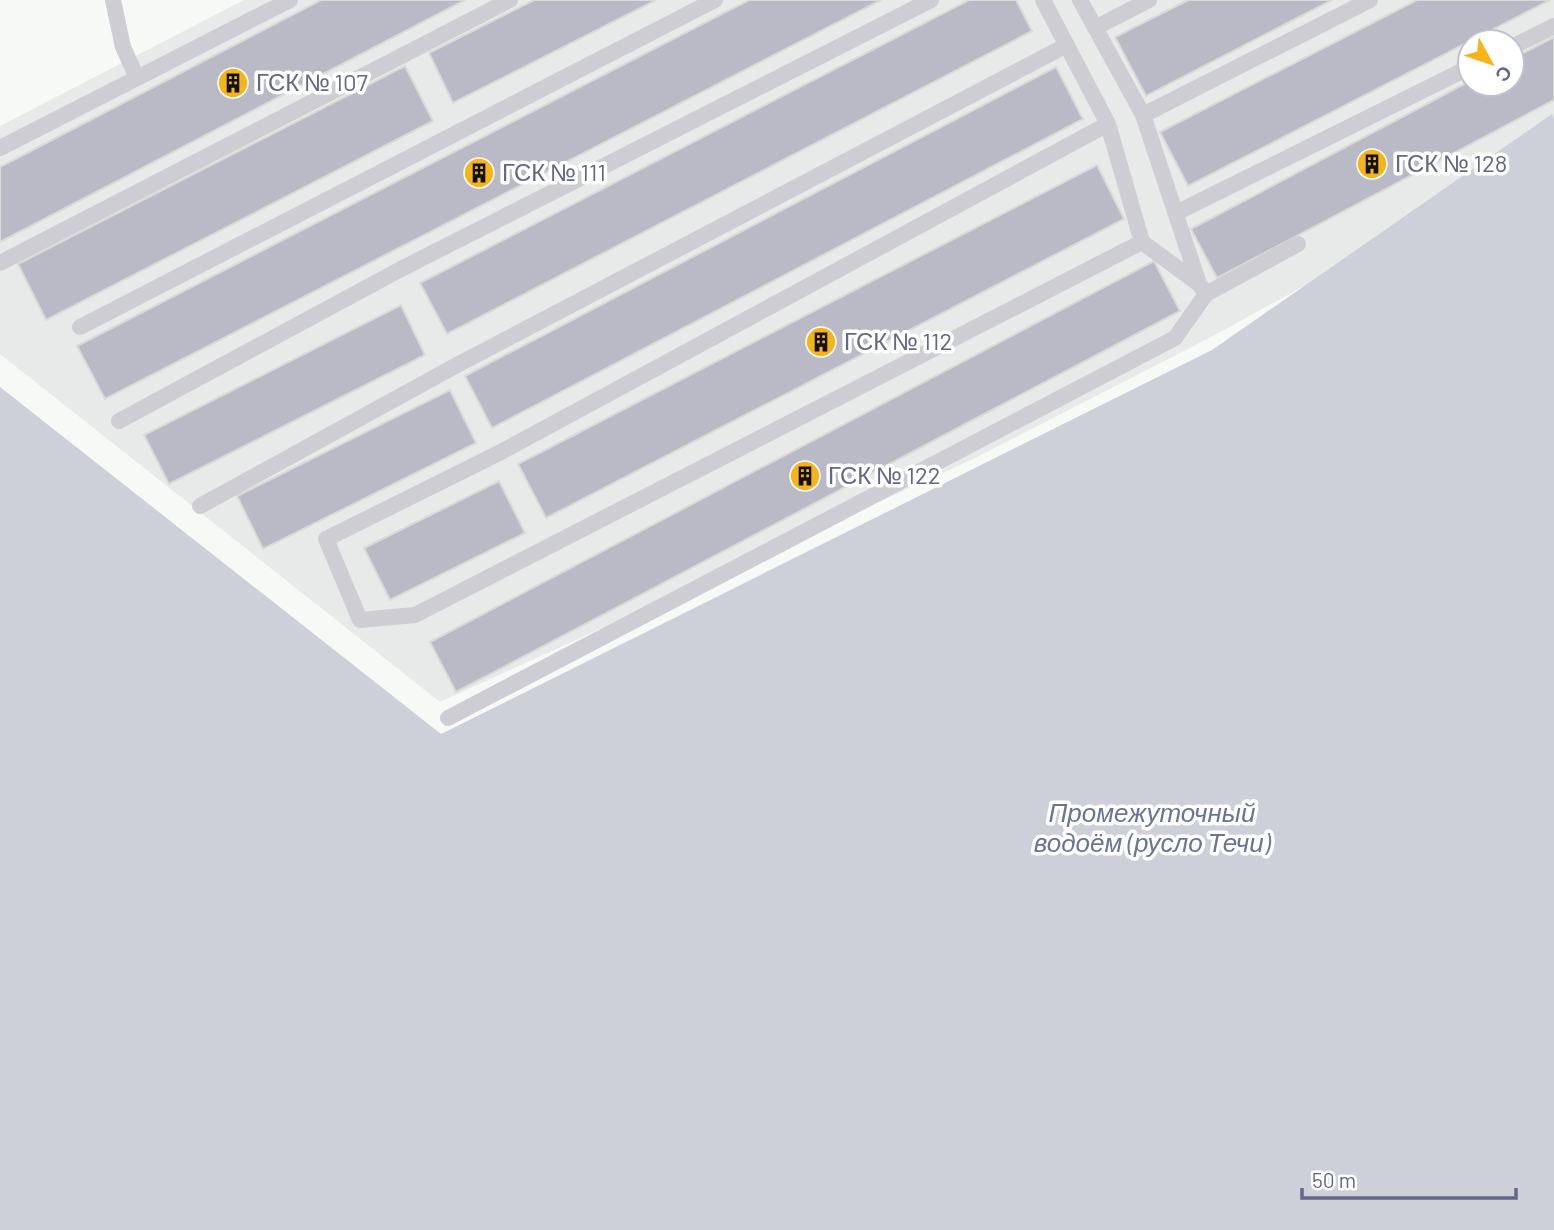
<svg xmlns="http://www.w3.org/2000/svg" width="1554" height="1230" font-family="Barlow,sans-serif">
	<style>
		.built { fill: #e8e9e9; fill-rule: evenodd }
		.water { fill: #cdd0d9 }
		.building { fill: #b9bac6; stroke: #d9dad8; stroke-width: 2 }
		.lines { fill: none; stroke-linecap: round; stroke-linejoin: round }
		.lane { stroke: #cdcdd3; stroke-width: 16 }
		.labels { text-anchor: middle; stroke-width: 7; stroke-linejoin: round; paint-order: stroke }
		.poi-label { font-size: 24px; fill: #64678a; stroke: #fff; text-anchor: start }
		.water-label { font-size: 26px; font-style: italic; fill: #6a7594; stroke: #fff }
	</style>
	<rect width="100%" height="100%" fill="#f7f9f6"/>
	<path class="built" d="M244 0H1554V148L1215 335 971 460 440 702 0 354V126ZM1470 42H1512V84H1470Z"/>
	<path class="water" d="M1552 114 1554 119V1230H0V387L441 734 1212 350Z"/>
	<path class="building" d="M321 0H465L0 242V167Z
		M534 0H656L453 103 429 53Z
		M749 0H881L105 399 77 346Z
		M969 0H1016L1032 31 447 334 420 283Z
		M1188 0H1332L1146 96 1115 37Z
		M1417 0H1550L1188 186 1160 132Z
		M1554 37V100L1217 278 1191 229 1470 81V84H1512V59Z
		M405 66 433 121 46 320 18 264Z
		M1056 67 1083 119 492 428 465 376Z
		M1097 165 1124 219 546 518 518 464Z
		M1154 261 1180 311 456 692 430 642Z
		M401 305 425 355 169 484 144 435Z
		M450 390 476 443 263 549 237 496Z
		M499 481 525 533 390 600 364 548Z"/>
	<g class="lines">
		<path class="lane" d="M113 0 123 47 137 78
			M1043 0 1108 124 1142 242 1199 284
			M1080 0 1143 115 1199 284 1206 294 1298 244
			M1095 28 1149 0
			M1512 47 1554 26
			M1143 115 1370 0
			M1108 124 499 453 326 539 360 620 415 615 1142 242
			M0 148 290 0
			M1176 213 1470 67
			M0 263 510 0
			M80 327 715 0
			M119 421 401 269 931 0
			M200 506 457 365 1067 45
			M448 718 1175 338 1206 294"/>
	</g>
	<defs>
		<g id="building-disc" transform="scale(1.575)"><circle r="9.5" fill="#f5b519" stroke="#fff"/><path d="M-4-6H4V6H1V3H-1V6H-4ZM-2.5-4.3h1.7v1.8h-1.7ZM.8-4.3h1.7v1.8H.8ZM-2.5-1h1.7V.8h-1.7ZM.8-1h1.7V.8H.8Z" fill="#111"/></g>
	</defs>
	<g fill-rule="evenodd">
		<use href="#building-disc" x="233" y="83"/>
		<use href="#building-disc" x="1372" y="164"/>
		<use href="#building-disc" x="479" y="173"/>
		<use href="#building-disc" x="821" y="342"/>
		<use href="#building-disc" x="805" y="476"/>
	</g>
	<g class="labels">
		<g class="poi-label">
			<text x="256" y="91">ГСК № 107</text>
			<text x="1395" y="172">ГСК № 128</text>
			<text x="502" y="181">ГСК № 111</text>
			<text x="844" y="350">ГСК № 112</text>
			<text x="828" y="484">ГСК № 122</text>
		</g>
		<g class="water-label">
			<text x="1152" y="822">Промежуточный<tspan x="1152" dy="30">водоём (русло Течи)</tspan></text>
		</g>
	</g>
	<g transform="translate(1491 63) rotate(130)"><circle r="33" fill="#ffffff" stroke="#c1c2d0" stroke-width="2"/>
	<path d="M0-5L12 26L0 18L-12 26Z" fill="#f5b519"/>
	<text y="-10" font-size="19" font-weight="bold" text-anchor="middle" fill="#64678a">С</text>
	</g>
	<path d="M1302 1188v10h214v-10" fill="none" stroke="#64678a" stroke-width="3.5"/>
	<text x="1312" y="1188" font-size="21" fill="#64678a" stroke="#ffffff" stroke-width="5" paint-order="stroke">50 m</text>
</svg>
